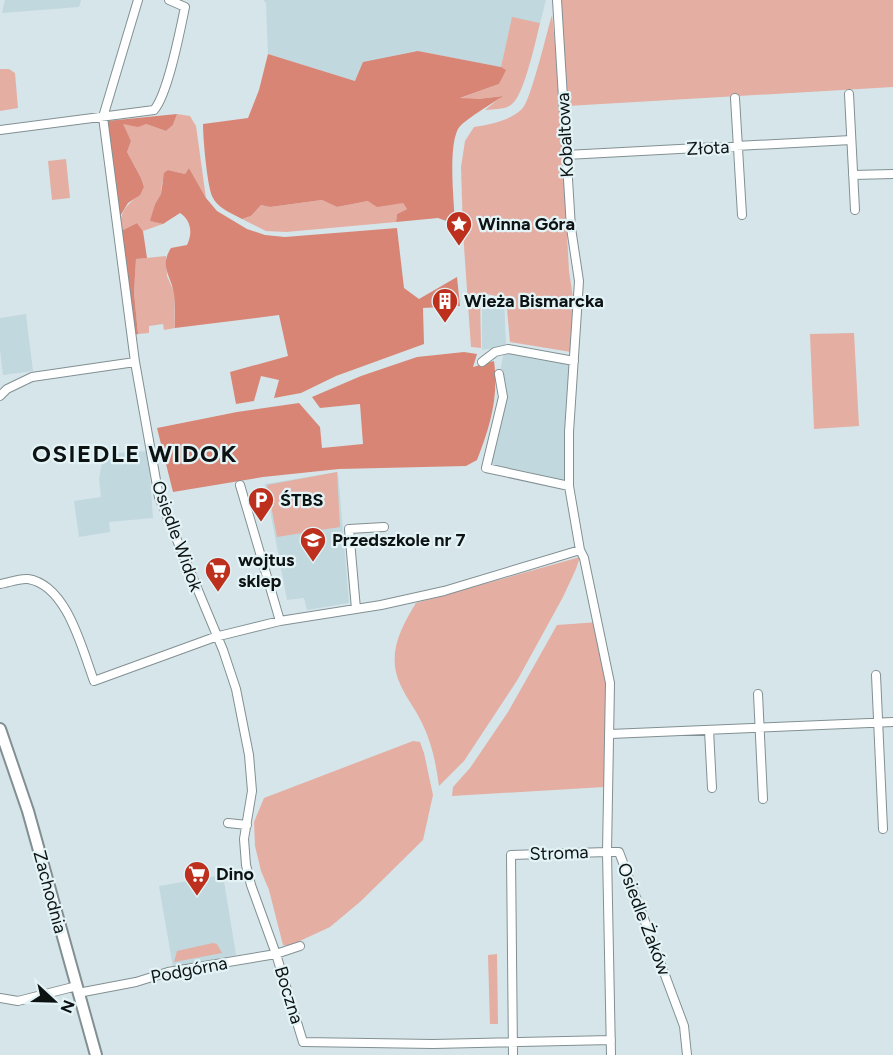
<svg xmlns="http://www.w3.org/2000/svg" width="893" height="1055" font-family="Figtree,sans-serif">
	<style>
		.built { fill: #c1d8de }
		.green { fill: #e4aea3 }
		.forest { fill: #d98575 }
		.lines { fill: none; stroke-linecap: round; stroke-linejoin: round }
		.street-casing { stroke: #829093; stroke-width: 10 }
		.secondary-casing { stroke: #829093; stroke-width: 14 }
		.street { stroke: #fff; stroke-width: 8 }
		.secondary { stroke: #fff; stroke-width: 10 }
		.labels { text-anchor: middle; stroke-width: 4.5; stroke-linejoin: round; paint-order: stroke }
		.street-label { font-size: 18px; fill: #0d1213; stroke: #e3f3f6 }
		.poi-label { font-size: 18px; font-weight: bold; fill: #0d1213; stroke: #e3f3f6; text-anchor: start }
		.district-label { font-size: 24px; font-weight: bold; letter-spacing: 1.5px; fill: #0d1213; stroke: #e3f3f6 }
	</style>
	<rect width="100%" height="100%" fill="#d6e5e9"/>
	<path class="built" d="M5 0H81L79 7 2 13Z
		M263 0H546L540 23 512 18 501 67 418 51 355 81 268 54 266 3Z
		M504 298 506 346 482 350V299Z
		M26 314 33 371 3 375 0 350V318Z
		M504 351 571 365 564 482 490 467 498 431 500 372Z
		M148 451 153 518 109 522 110 532 79 537 74 501 101 497 99 478 104 454Z
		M338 472 349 603 307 610 304 598 287 600 265 484Z
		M223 875 236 955 173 967 159 886Z"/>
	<path class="green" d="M560 0H893V87L567 106Z
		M552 15 558 74 569 271 573 298 571 352 510 342 506 298 486 294 480 296 481 348 471 347 463 232 461 167 465 141 474 127C491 124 509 121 522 109 531 101 547 31 552 15Z
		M512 17 540 23C536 40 524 95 512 104 505 110 494 109 485 110L502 96 478 99H458L499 84 505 70 501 67Z
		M0 69H9L15 73 18 108 0 111Z
		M177 114 190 116 196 126 206 198 189 168 185 174 168 170 162 183 161 194 155 204 151 221 163 224 143 231 137 223 121 231C118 205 133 205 144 187L141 178 127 152 131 141 122 124H146L166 131 173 125Z
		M66 159 70 198 52 200 48 161Z
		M322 200 337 207 368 201 403 203 407 209 397 214 396 222 286 232 266 231 242 219 251 216 261 205 270 207Z
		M166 256 167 276 174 292 175 328 164 330 163 324 149 326V333L138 334 134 293 136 259Z
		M854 333 859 426 814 429 810 334Z
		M337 472 340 527 277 537 267 485Z
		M580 557 576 569 563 597 518 679 464 761 439 786C436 764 432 743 422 723 416 710 407 699 401 686 386 656 400 629 416 603Z
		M599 622 615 683H606L604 787 452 796 453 787 470 768 508 712 557 625Z
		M413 741 420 742 424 753 433 795 423 840 361 901 330 927 289 946 283 945 269 890 261 871 255 846 254 822 264 798Z
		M213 943 217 944 222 953 174 962 177 951Z
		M497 954 498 1024H490L488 955Z"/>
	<path class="forest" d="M418 51 501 67 506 70 499 84 460 98 478 99 503 96C493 103 462 121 458 129 448 148 454 201 455 224L438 218 396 222 397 214 407 209 403 203 377 207 368 201 337 207 322 200 270 207 261 205 251 216 242 219C231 213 217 208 212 196 207 184 203 138 203 124L248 118 259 90 268 54 355 81 363 62Z
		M177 114 173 125 166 131 146 124 138 127 123 124 131 141 127 152 141 178 144 187 140 195 128 203 119 218 107 121Z
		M189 168 206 198 217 211 247 229 265 235 285 237 397 228 404 288 419 299 457 277 460 306 423 308 424 344 336 376 301 393 274 398 279 380 261 376 254 401 236 404 230 372 288 356 279 315 175 328C175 317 175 305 174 294 171 275 159 267 171 248L187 245C193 233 191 220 180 213L163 224 150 221 155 204 161 194 164 173 168 170 185 174Z
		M137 223 143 231 147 258 136 259 134 293 138 334 134 335 121 231Z
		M464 352 477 354 473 367 494 361C499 397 490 427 477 460L466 466 339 469 263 477 173 492 157 428 237 412 299 403 320 427 322 448 363 444 360 404 320 408 312 397 361 376 417 357Z"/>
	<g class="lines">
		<g class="street-casing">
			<path id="street" d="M849 94 855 210
				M735 98 742 215
				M0 130 154 110C168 94 180 31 185 7L169 0
				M566 155 851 140
				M853 175 893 174
				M135 362 103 117 138 0
				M482 362 495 352 508 349 574 361
				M499 374 503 397 486 468 569 486
				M0 396 7 389 32 377 135 362 159 497 223 650 236 689 249 755 252 791 244 839 246 865 251 885 276 954 303 1042 433 1044 611 1040
				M240 485 280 621
				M580 550 584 558 610 683 607 852 611 1055
				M0 584C8 583 19 578 28 579 67 585 82 649 94 681L215 637 280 621 381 605 444 591 580 550 569 486V432L579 281 571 228 557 0
				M356 609 349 529 384 527
				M876 675 883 829
				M758 694 763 799
				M709 730 712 788
				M610 734 893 722
				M228 823 247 825
				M78 993 136 982 168 972 276 954 300 946
				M0 998 18 1001 77 986
				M513 1055 511 855 607 852H619L684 1026 687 1055"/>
		</g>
		<g class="secondary-casing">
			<path id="secondary" d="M0 729 28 811 96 1055"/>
		</g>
		<use href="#street" class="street"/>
		<use href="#secondary" class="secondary"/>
	</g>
	<defs>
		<g id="sight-pin" transform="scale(1.35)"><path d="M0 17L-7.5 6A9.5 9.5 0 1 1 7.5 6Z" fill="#bd301d" stroke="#e3f3f6"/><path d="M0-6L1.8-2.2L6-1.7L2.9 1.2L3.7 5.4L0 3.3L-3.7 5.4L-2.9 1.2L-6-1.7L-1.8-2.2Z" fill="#fff"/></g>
		<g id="building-pin" transform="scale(1.35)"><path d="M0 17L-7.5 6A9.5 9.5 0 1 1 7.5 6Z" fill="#bd301d" stroke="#e3f3f6"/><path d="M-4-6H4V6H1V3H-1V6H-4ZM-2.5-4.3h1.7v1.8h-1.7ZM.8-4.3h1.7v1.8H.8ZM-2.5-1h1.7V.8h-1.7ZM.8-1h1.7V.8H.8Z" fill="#fff"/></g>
		<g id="parking-pin" transform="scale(1.35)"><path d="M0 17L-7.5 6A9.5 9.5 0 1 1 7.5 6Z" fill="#bd301d" stroke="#e3f3f6"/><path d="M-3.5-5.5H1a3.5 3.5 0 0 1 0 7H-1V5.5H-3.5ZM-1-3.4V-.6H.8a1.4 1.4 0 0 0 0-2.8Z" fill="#fff"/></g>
		<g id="school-pin" transform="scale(1.35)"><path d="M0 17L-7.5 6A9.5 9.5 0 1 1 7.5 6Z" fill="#bd301d" stroke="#e3f3f6"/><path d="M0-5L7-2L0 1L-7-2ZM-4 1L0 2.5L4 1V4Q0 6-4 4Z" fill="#fff"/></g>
		<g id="supermarket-pin" transform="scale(1.35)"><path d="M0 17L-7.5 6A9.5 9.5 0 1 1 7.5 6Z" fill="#bd301d" stroke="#e3f3f6"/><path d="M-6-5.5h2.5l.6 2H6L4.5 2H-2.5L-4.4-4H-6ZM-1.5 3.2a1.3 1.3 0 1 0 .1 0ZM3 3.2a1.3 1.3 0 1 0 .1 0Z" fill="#fff"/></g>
	</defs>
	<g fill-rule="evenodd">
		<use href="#sight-pin" x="459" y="224"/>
		<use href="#building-pin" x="445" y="301"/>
		<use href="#parking-pin" x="261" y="500"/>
		<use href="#school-pin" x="313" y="540"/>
		<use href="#supermarket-pin" x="218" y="570"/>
		<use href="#supermarket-pin" x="197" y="874"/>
	</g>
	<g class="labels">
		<g class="street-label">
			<text transform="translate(565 135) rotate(-93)" y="6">Kobaltowa</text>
			<text transform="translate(708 148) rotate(-3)" y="6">Złota</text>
			<text transform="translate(177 536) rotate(70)" y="6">Osiedle Widok</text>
			<text transform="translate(559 853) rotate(-2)" y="6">Stroma</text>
			<text transform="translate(50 892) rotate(75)" y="6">Zachodnia</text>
			<text transform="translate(644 919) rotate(69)" y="6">Osiedle Żaków</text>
			<text transform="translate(189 970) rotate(-11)" y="6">Podgórna</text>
			<text transform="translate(289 995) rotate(73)" y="6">Boczna</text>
		</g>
		<g class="poi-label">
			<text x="478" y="230">Winna Góra</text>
			<text x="464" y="307">Wieża Bismarcka</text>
			<text x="280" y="506">ŚTBS</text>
			<text x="332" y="546">Przedszkole nr 7</text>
			<text x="238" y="566">wojtus<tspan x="238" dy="21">sklep</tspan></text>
			<text x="216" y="880">Dino</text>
		</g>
		<g class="district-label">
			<text x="135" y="462">OSIEDLE WIDOK</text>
		</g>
	</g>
	<g transform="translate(54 1001) rotate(112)" stroke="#e3f3f6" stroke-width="4.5" paint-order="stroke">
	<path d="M0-4.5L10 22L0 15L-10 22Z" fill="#0d1213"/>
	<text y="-9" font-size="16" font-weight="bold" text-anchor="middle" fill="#0d1213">N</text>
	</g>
</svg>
